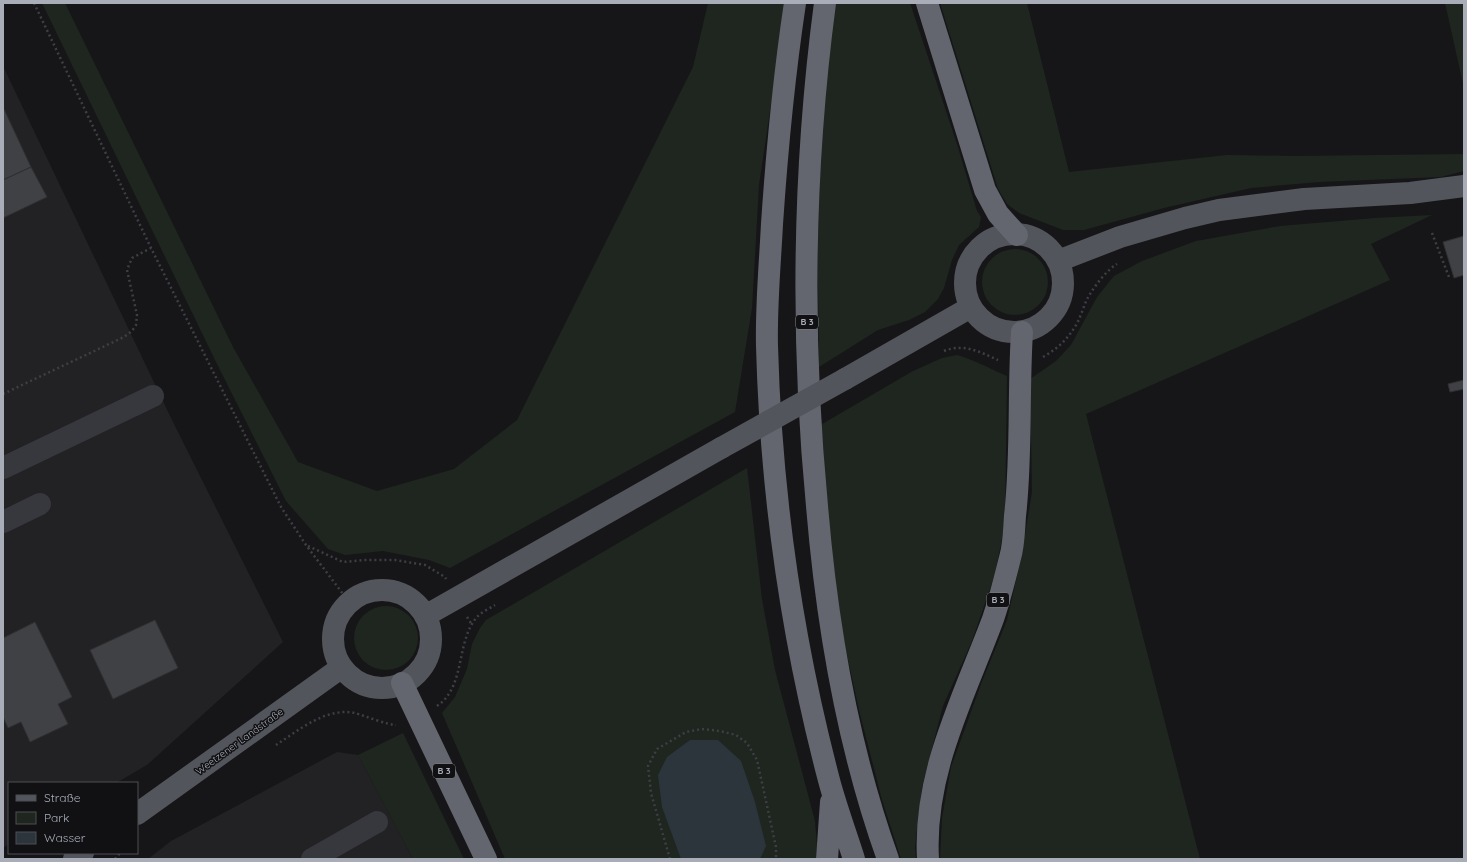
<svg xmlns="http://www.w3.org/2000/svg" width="1467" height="862" font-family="Quicksand,sans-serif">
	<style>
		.built { fill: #222225 }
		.green { fill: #1e261f }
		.water { fill: #2c353c }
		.building { fill: #404145; stroke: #303034 }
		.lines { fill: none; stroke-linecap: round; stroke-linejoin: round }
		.path { stroke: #3d3f44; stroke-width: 2.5; stroke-dasharray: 2 3; stroke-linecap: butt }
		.minor { stroke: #37383d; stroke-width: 22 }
		.major { stroke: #53555c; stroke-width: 22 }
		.highway { stroke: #63666e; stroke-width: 22 }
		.major-bridge { stroke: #53555c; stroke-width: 22 }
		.labels { text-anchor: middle; stroke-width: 3; stroke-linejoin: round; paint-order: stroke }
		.shield { fill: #111113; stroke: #7b7e86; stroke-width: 1 }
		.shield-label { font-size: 9px; font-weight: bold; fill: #a8adb8 }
		.street-label { font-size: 10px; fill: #a8adb8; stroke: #111113 }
	</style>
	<rect width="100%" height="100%" fill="#161618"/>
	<path class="built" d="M3 66 172 420 283 642 147 765 116 783H9V844L3 848Z
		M337 752 358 755 413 859H148L171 841Z"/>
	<path class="green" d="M42 3H65L233 347 298 462 377 491 454 469 517 420 693 67 708 3H786L759 185 752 308 735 412 450 568 429 560 383 551 345 555 328 549 286 501 216 362Z
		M835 3H910L957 144 977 211 981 217 979 227 959 245 952 260 944 288 938 299 925 312 909 320 878 330 819 367 817 207 823 97Z
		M940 3H1027L1069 172 1227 155 1296 156 1464 154V171L1441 177 1319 182 1251 188 1164 208 1084 230H1063L1019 213 1007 204 998 189Z
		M1445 3H1464V88Z
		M1432 215 1371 244 1390 280 1086 414 1200 859H940L942 818 951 767 981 684 1007 620 1021 559 1032 492 1030 379 1056 361 1071 345 1097 297 1114 276 1142 261 1196 241 1280 226 1375 218Z
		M982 282a33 33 0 1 1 66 0a33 33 0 1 1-66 0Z
		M957 355C975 360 990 369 1007 376L1005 523 995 574 972 641 943 706 922 787 915 847 916 859H901L882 800 859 710 841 627 817 427 913 371 942 358Z
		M747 468 762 599 775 670 815 821 817 846 816 859H505L442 713 455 697 467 669 472 644 480 628 486 620Z
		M354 638a32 32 0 1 1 64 0a32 32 0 1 1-64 0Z
		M403 733 464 859H413L358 755Z"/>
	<path class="water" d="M690 740H718L741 761 755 802 766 846 760 859H681L662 807 658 775 667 757Z"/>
	<path class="building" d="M3 107 31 167 3 180Z
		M31 167 47 197 3 218V180Z
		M1464 236V275L1454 278 1443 242Z
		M1464 380V389L1450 392 1448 384Z
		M155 620 178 668 113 699 90 650Z
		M35 622 72 697 58 704 68 724 30 742 21 722 8 728 3 717V638Z"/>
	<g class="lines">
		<path class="path" d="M34 3 151 248 281 507 306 545 349 602
			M1432 233 1449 277
			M944 351C964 343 980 352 998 360
			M1043 357C1057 349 1068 339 1076 325 1082 315 1084 303 1090 294 1097 283 1107 270 1117 264
			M3 394 124 337 132 331 136 325 137 315 127 270 132 258 151 248
			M308 546 343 562 364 560H395L425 565 445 577 446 579
			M467 617 472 625
			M437 706C467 686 455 638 479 615 484 611 490 608 495 605
			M276 745C299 730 326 707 355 713 365 716 388 725 396 725
			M115 859 120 853
			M670 859 651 793 648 766 657 749 686 732 702 729 720 731 736 735 747 743 757 760 776 847V859"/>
		<path class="minor" d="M3 468 153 396
			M3 522 40 504
			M312 859 377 822"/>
		<path class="major" d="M965 283a49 49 0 1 1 98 0a49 49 0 1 1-98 0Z
			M1058 261 1120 237 1185 218 1219 210 1304 199 1410 193 1464 186
			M845 379 971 307
			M333 639a49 49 0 1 1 98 0a49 49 0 1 1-98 0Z
			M425 616 721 448
			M137 814 342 667
			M74 859 83 853"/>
		<path class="highway" d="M795 3C784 76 777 150 772 224 770 264 766 305 767 346 771 494 792 641 830 784 837 809 846 834 854 859
			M825 3C803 169 801 339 817 506 827 626 847 745 888 859
			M927 3 985 190 998 214 1017 235
			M402 683 486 859
			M827 859 831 802
			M928 859C923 773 964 697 993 619 1000 599 1005 578 1010 558 1014 545 1014 530 1015 516 1022 455 1018 393 1022 332"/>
		<path class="major-bridge" d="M721 448 845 379"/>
	</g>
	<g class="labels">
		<g class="shield">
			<rect x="796" y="315" width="22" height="14" rx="3"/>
			<rect x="987" y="593" width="22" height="14" rx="3"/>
			<rect x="433" y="764" width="22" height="14" rx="3"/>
		</g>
		<g class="shield-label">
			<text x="807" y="325">B 3</text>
			<text x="998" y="603">B 3</text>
			<text x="444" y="774">B 3</text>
		</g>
		<g class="street-label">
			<text transform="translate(239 741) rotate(-36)" y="4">Weetzener Landstraße</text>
		</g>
	</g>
	<rect width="1467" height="862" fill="none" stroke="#a8adb8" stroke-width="8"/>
	<rect x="8" y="782" width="130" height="72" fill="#111113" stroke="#4d4f55"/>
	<rect x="16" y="795" width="20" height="6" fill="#53555c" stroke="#4d4f55"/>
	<text x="44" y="802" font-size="12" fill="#a8adb8">Straße</text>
	<rect x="16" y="812" width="20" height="12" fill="#1e261f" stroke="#4d4f55"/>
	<text x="44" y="822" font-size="12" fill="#a8adb8">Park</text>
	<rect x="16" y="832" width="20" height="12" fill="#2c353c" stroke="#4d4f55"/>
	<text x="44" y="842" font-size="12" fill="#a8adb8">Wasser</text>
</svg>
